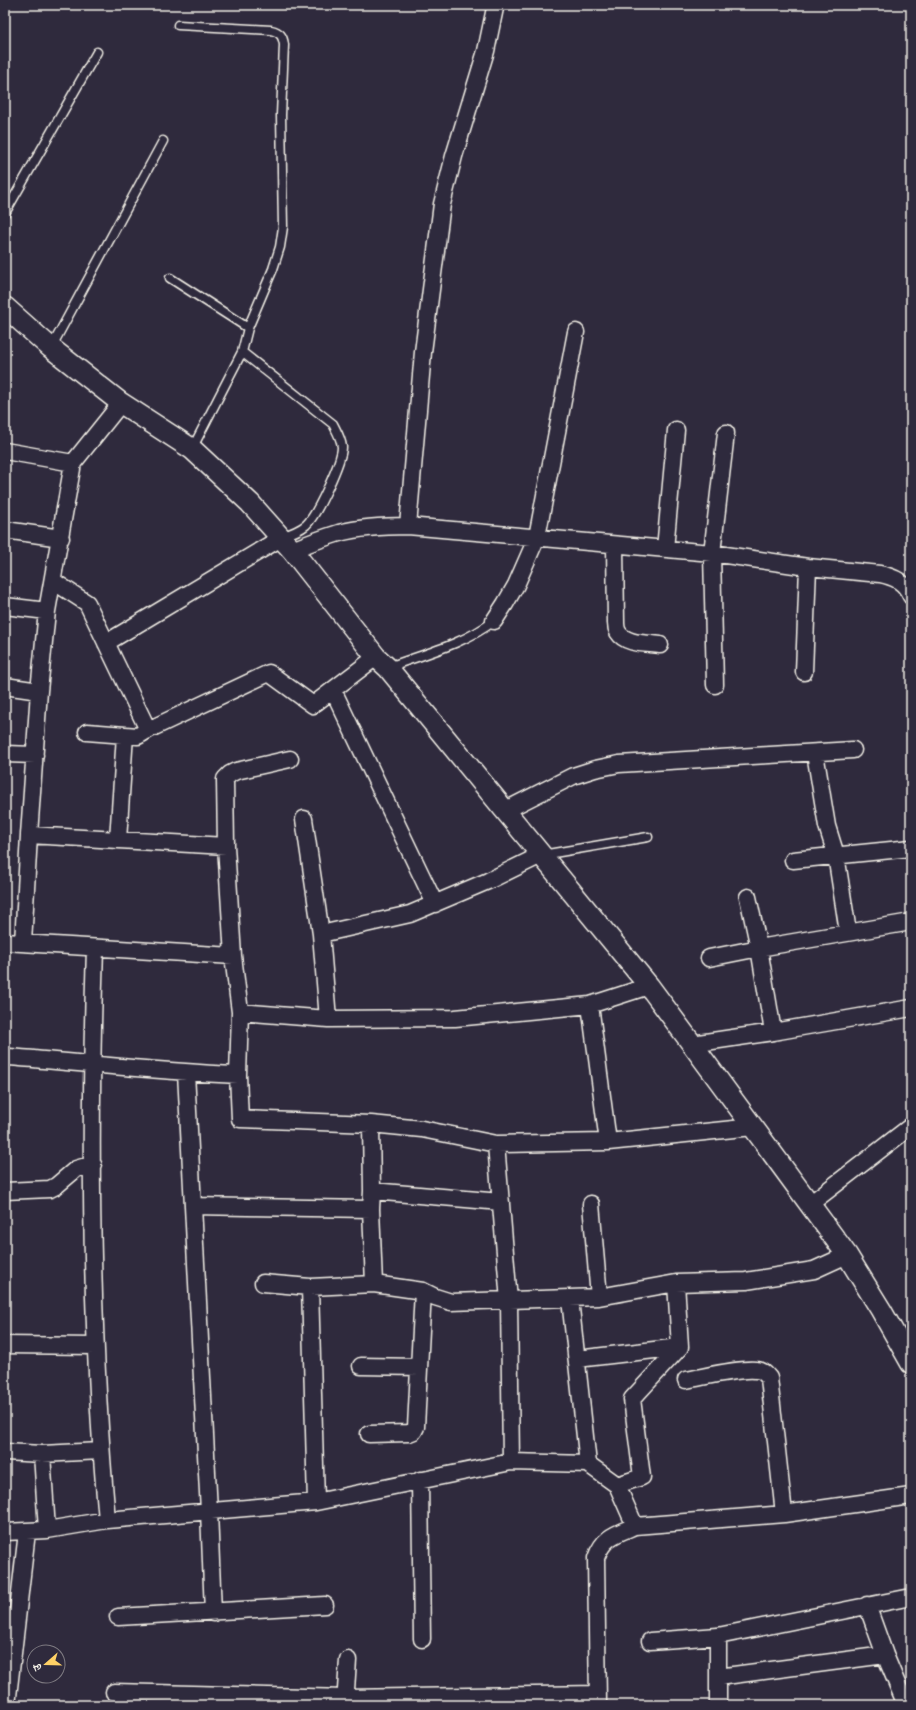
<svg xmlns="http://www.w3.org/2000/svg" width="916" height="1710" font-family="Dekko,'Playpen Sans Deva',sans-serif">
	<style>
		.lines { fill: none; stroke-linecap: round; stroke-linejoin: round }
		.service-casing { stroke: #f4f1e8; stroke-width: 11 }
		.minor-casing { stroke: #f4f1e8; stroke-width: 19 }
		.tertiary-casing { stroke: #f4f1e8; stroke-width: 23 }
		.service { stroke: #2f2a3d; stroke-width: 8 }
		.minor { stroke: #2f2a3d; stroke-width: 16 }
		.tertiary { stroke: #2f2a3d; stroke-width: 20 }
	</style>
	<rect width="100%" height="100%" fill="#2f2a3d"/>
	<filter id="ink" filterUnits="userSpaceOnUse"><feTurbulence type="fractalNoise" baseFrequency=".025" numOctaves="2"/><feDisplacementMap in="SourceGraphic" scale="8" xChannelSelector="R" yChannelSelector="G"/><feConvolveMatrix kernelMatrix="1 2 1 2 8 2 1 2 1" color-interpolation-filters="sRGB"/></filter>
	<g filter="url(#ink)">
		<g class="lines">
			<g class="service-casing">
				<path id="service" d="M178 25 271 30C280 32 283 36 284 45L281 115 283 227 280 247 273 269 248 328 242 352 192 449
					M5 213 97 52
					M170 278 248 328
					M51 348 163 141
					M242 352 333 424C337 432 341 438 342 447 342 461 317 515 306 525 299 531 290 534 281 537
					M389 667C424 654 464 644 494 621
					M542 855 648 837"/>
			</g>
			<g class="minor-casing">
				<path id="minor" d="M5 451 73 463
					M408 526 423 352 442 204 454 156 486 51 495 8
					M5 530 61 538
					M615 545 616 623C616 626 617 630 618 632 626 645 647 643 660 645
					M665 549 676 430
					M292 550C307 544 323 538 339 533 362 527 384 526 408 526L712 553 808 567 880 574C895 577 905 582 911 596
					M53 581 87 603 148 730
					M5 606 47 611
					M494 621 505 604 516 585 537 537 576 332
					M106 643 281 538
					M804 672 808 567
					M715 685 712 553 726 433
					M5 686 39 691
					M333 690 435 904
					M87 732 138 736 148 730 269 673 313 705 376 657
					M815 753 827 826 836 855 848 932
					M5 754 35 755
					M290 759 236 771 230 774 225 779 226 846 233 956 240 1012 238 1075 240 1119 371 1124 422 1129 496 1144 608 1142 753 1127
					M504 811 573 776 595 769 619 764 853 750
					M304 819 321 934 328 1019
					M29 835 226 846
					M118 840 125 735
					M793 860 911 848
					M748 897 759 948 773 1032
					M321 934 410 914 488 881 541 855
					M5 942 233 956
					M23 943 29 835 39 691 47 611 73 463 121 403
					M95 948C89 1138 90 1330 107 1520
					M709 958 759 948 911 922
					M590 1005 608 1142
					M240 1012 328 1019 455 1018 590 1005 649 986
					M692 1044 773 1032 911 1008
					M5 1059 9 1057C85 1063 162 1072 238 1075
					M186 1073 209 1511 213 1613
					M496 1144 509 1301 511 1462
					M5 1191 50 1189 56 1186 76 1169 93 1164
					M372 1191 501 1202
					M591 1204 599 1297
					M810 1204 911 1126
					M193 1206 371 1209
					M263 1283 310 1287
					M374 1284 423 1291 435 1297 451 1302 599 1297 676 1283 746 1281 814 1270 847 1255
					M570 1299 588 1464
					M5 1345 95 1346
					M577 1359 680 1347 676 1283
					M361 1366 419 1367
					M686 1380C704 1377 739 1368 756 1370 762 1370 765 1373 769 1378L784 1514
					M369 1434 409 1433 414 1431 416 1427 423 1291
					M5 1452 42 1454 47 1530
					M42 1454 101 1451
					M420 1480 422 1639
					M617 1485 642 1477 632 1399 680 1347
					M316 1502 310 1287 374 1284 371 1209 372 1191 371 1124
					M5 1532 47 1530 107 1520 316 1502 511 1462 588 1464 617 1485 635 1526 784 1514 911 1496
					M867 1605 885 1655 906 1705
					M118 1617 325 1605
					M718 1636V1705
					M650 1641 718 1636 911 1597
					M718 1677 885 1655
					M114 1692 346 1698 598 1694
					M598 1703 596 1558C603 1537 616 1534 635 1526
					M7 1705 27 1532
					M345 1705 348 1660"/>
			</g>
			<g class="tertiary-casing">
				<path id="tertiary" d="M5 307 51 348 121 403 192 449 250 503 292 550 376 657 388 668 649 986 692 1044 847 1255 881 1310 911 1363"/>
			</g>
			<use href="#service" class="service"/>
			<use href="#minor" class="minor"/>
			<use href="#tertiary" class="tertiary"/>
		</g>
	</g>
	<rect width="916" height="1710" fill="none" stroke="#2f2a3d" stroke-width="20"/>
	<rect x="10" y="10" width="896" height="1690" fill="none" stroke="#f4f1e8" stroke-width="1.5" filter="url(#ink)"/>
	<g transform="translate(46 1664) rotate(250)"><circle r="19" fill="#2f2a3d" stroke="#7e7a81"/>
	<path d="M0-3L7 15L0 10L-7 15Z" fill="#ffd166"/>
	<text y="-6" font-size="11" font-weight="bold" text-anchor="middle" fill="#f4f1e8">उ</text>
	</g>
</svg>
